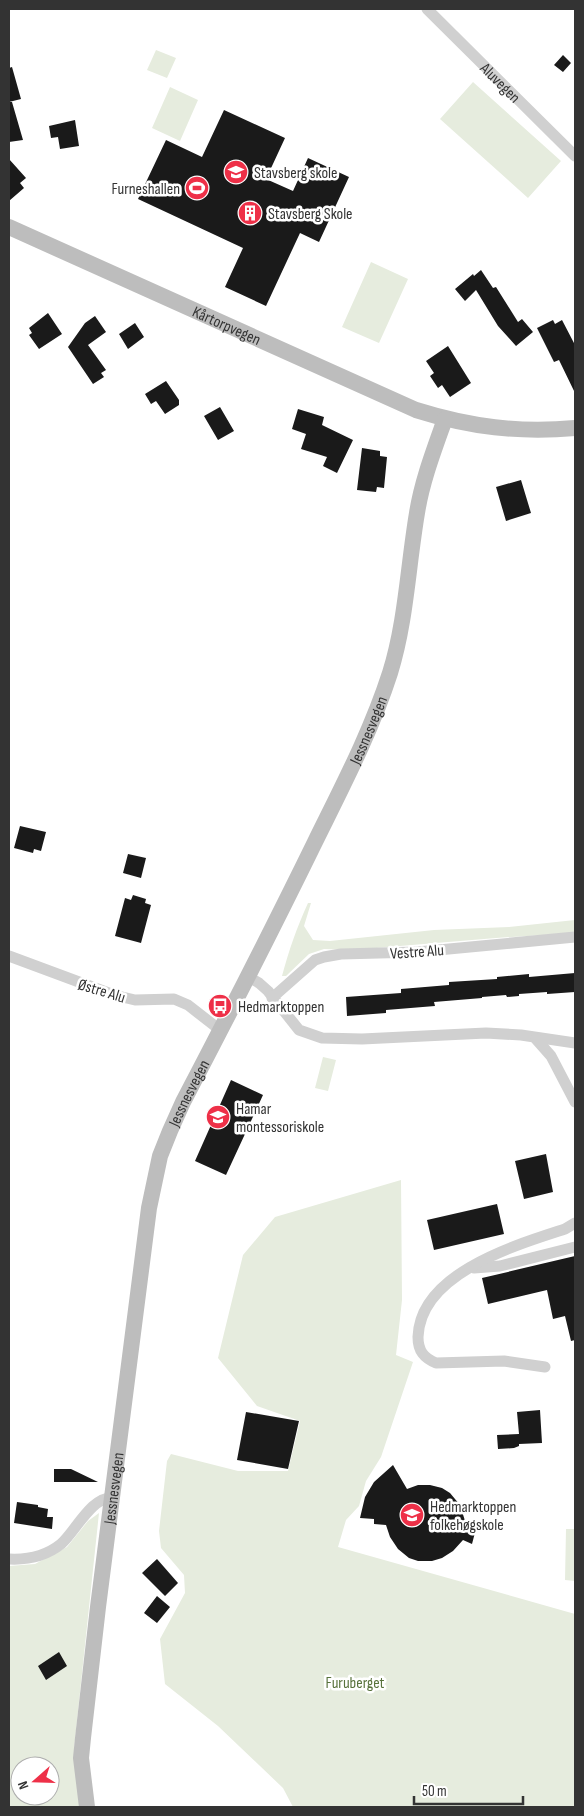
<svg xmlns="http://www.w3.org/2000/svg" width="584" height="1816" font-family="'Sofia Sans Condensed',sans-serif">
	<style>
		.green { fill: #e6ecde; fill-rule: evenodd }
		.building { fill: #1a1a1a }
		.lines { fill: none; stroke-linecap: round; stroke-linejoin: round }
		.minor { stroke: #d0d0d0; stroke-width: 11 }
		.secondary { stroke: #bdbdbd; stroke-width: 16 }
		.labels { text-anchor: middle; stroke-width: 5; stroke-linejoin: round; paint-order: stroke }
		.street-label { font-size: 16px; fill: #333; stroke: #fff }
		.poi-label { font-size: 16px; fill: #333; stroke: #fff; text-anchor: start }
		.park-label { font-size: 16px; fill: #58723c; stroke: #fff }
	</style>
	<rect width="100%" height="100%" fill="#fff"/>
	<path class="green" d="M156 50 176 58 167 78 147 70Z
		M473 82 561 161 528 198 440 119Z
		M170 87 198 100 180 141 152 128Z
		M371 262 408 279 379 343 342 327Z
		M308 903H311L304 926 313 940 330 941 434 930 509 927 575 920V933L496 938 352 950 324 949 309 954 286 976H282C289 950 297 927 308 903Z
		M323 1057 336 1060 328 1091 315 1088Z
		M401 1180 402 1300 396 1355 413 1362 381 1457 366 1481 359 1506 346 1520 338 1547 575 1614V1807H293L283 1788 218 1726 165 1684 160 1639 185 1593 184 1575 161 1548 159 1531 167 1461 171 1454 238 1471H288L300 1421 257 1406 218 1358 243 1255 275 1217Z
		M99 1513 74 1749 82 1807H9V1566L35 1564 67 1547 88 1521ZM20 1766H50V1796H20Z
		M566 1529H575V1581L565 1580Z"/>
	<path class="building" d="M563 55 571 63 563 72 554 65Z
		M12 67 21 99 9 102V68Z
		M9 102H12L23 140 9 142Z
		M224 110 285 138 266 179 293 191 308 158 349 177 319 242 300 233 266 306 225 287 243 248 138 199 166 140 202 157Z
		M75 120 79 146 60 149 58 137 51 138 49 126Z
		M9 159 26 178 20 183 24 188 9 201Z
		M481 270 493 288 496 287 518 322 522 319 533 332 516 346 498 326 476 290 465 301 455 289 473 274 474 276Z
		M48 313 62 334 39 349 29 335 32 333 29 328Z
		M95 316 106 332 88 345 106 370 101 373 104 377 93 384 68 347 85 323Z
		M553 320 555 324 562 320 575 345V393L559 360 554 362 537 328Z
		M135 323 144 337 128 349 119 334Z
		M448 346 471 383 450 397 442 385 438 388 430 376 434 373 426 361Z
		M166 381 179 400V405L165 414 156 401 151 404 145 394Z
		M220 407 234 431 218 440 204 416Z
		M298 409 324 417 322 425 353 440 337 473 323 466 327 457 301 449 306 434 292 429Z
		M362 448 380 451V456L387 457 384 488 377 487 376 492 357 490Z
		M521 480 531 513 506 521 496 487Z
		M20 826 46 832 41 851 34 849 33 853 14 848Z
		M128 854 146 858 141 878 123 873Z
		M133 895 146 899 145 903 151 905 141 943 115 936 125 898 131 900Z
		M575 973V992L547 994V992L519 994V996L507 997 506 995 482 997V998L434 1002 435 1006 386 1010V1013L347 1016 346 997 401 993V989L449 985V982L497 979V977L529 974V977Z
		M231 1080 263 1095 226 1175 195 1161Z
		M546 1154 553 1192 524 1199 515 1161Z
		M497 1204 504 1234 434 1250 427 1220Z
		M575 1256V1340L571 1341 565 1316 553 1319 547 1290 488 1304 482 1278Z
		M540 1410 542 1443 519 1444V1446L514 1448 498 1449 497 1435 519 1434 517 1412Z
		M246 1412 299 1421 288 1469 237 1460Z
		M393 1465 407 1489 418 1485H430L442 1488 450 1493 460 1505 466 1524 477 1525 472 1544 463 1540 453 1551 442 1558 432 1561H418L409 1558 398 1549 390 1537 386 1525 374 1524V1519L360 1518 365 1497 374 1482Z
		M54 1469H71L98 1482H54Z
		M17 1502 38 1505V1507L48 1509 47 1517H53L52 1529 14 1523Z
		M157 1559 178 1583 165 1596 142 1573Z
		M157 1596 170 1607 157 1623 144 1613Z
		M59 1652 67 1666 46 1680 38 1666Z"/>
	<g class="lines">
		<g class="minor">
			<path id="s1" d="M427 9 575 156"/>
			<path d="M9 956 114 995 135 1000 174 999 188 1005 220 1030"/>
			<path d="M247 976 259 983 268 991 299 1030 322 1038 362 1039 486 1033 521 1035 575 1043"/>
			<path d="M272 998 315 960 324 957 341 954 417 952 575 937"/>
			<path d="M536 1039 551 1056 575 1102"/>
			<path d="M474 1268 500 1266 575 1247"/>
			<path d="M545 1367 504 1361 436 1363C424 1358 418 1351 418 1337 420 1273 516 1245 565 1229L575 1223"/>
			<path d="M9 1559C28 1560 46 1556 61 1544 75 1532 92 1496 112 1498"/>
		</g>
		<g class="secondary">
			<path id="s2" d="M9 227 416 410C470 427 519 433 575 428"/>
			<path id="s3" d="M87 1807 81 1758 83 1738 98 1607 149 1208 160 1156 170 1131 183 1102C228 1016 272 930 315 842 342 787 371 732 390 673 406 622 408 566 417 513 422 481 434 450 445 419"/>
		</g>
	</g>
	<defs>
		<g id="school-disc" transform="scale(1.25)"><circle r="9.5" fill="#ee3048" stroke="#fff"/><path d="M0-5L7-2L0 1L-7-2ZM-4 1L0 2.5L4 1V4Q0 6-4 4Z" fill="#fff"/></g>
		<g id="stadium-disc" transform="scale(1.25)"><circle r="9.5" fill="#ee3048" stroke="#fff"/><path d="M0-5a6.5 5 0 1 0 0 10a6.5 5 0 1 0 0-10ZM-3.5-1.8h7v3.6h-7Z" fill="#fff"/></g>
		<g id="building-disc" transform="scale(1.25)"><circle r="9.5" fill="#ee3048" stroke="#fff"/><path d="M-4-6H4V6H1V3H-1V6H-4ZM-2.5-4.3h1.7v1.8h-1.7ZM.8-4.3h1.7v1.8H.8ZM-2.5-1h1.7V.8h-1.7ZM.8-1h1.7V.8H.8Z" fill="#fff"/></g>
		<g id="bus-disc" transform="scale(1.25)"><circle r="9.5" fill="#ee3048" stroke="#fff"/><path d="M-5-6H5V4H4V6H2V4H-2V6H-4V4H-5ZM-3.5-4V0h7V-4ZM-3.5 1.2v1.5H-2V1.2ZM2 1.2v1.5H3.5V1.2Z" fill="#fff"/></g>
	</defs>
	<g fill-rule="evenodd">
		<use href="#school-disc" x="236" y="172"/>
		<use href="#stadium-disc" x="197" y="188"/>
		<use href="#building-disc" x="250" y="213"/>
		<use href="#bus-disc" x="220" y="1006"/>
		<use href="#school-disc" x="218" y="1117"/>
		<use href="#school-disc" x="412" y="1515"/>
	</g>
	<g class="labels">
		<g class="street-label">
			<text dy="6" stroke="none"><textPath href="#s1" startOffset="104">Aluvegen</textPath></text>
			<text dy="6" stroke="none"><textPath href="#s2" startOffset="239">Kårtorpvegen</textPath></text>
			<text dy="6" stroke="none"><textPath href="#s3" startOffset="1131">Jessnesvegen</textPath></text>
			<text transform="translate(417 951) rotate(-4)" y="6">Vestre Alu</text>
			<text transform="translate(102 990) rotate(17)" y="6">Østre Alu</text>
			<text dy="6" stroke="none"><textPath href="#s3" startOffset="726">Jessnesvegen</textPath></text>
			<text dy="6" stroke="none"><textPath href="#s3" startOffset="321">Jessnesvegen</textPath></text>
		</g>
		<g class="poi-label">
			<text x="254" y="178">Stavsberg skole</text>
			<text x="180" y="194" text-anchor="end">Furneshallen</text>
			<text x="268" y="219">Stavsberg Skole</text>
			<text x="238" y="1012">Hedmarktoppen</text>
			<text x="236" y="1114">Hamar<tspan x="236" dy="18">montessoriskole</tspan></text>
			<text x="430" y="1512">Hedmarktoppen<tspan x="430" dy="18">folkehøgskole</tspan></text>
		</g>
		<g class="park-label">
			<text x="355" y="1688">Furuberget</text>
		</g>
	</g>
	<rect width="584" height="1816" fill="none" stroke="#333333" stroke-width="20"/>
	<g transform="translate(35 1781) rotate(250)"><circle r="24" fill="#ffffff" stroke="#adadad"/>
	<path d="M0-4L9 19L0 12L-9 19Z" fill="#ee3048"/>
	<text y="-8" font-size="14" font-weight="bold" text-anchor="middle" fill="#333333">N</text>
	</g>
	<path d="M414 1796v8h109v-8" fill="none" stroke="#333333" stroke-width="2.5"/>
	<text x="422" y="1796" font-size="15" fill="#333333" stroke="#ffffff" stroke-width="4" paint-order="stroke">50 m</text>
</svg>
